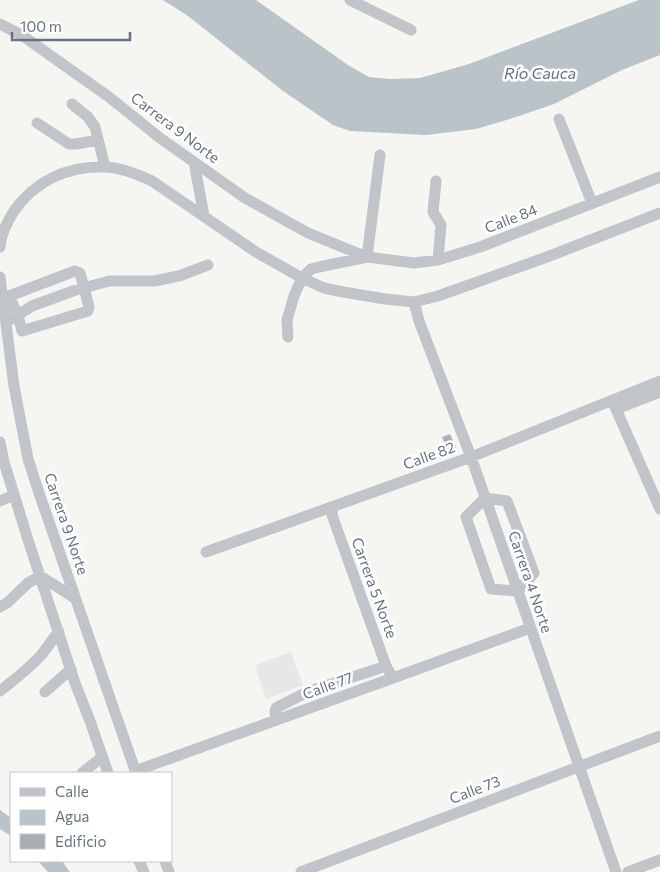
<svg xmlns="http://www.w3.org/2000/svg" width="660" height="872" font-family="Commissioner,sans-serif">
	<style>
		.built { fill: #e6e7e6 }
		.water { fill: #b9c3c8 }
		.building { fill: #a8aeb4; stroke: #d7d7d5 }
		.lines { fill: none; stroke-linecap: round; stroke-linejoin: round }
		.minor { stroke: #c1c4c8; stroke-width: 11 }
		.labels { text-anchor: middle; stroke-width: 5; stroke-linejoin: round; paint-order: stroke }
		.street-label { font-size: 15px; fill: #667382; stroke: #fff }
		.water-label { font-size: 16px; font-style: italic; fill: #62747f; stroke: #fff }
	</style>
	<rect width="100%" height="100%" fill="#f5f6f2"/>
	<path class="built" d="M291 652 303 685 266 699 255 665Z"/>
	<path class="water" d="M163 0H256L348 65 369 77 390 79 420 78 469 64 639 0H660V55L622 70 554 104 513 118 476 129 426 135 350 131 333 125 283 91 188 16Z
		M0 810 11 818V836L0 829Z
		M38 861H62L70 872H48Z"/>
	<path class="building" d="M450 434 457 450 449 453 442 437Z"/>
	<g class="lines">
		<path class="minor" d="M350 0 411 30
			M0 24 23 36 109 97 160 138 245 198 308 233 367 257 414 263 438 260 480 247 660 177
			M72 104 88 117 95 127 105 167
			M559 119 592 203
			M37 123 69 144H76L98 140
			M194 162 204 216
			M436 181 433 212 441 225 438 260
			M0 247C1 233 7 222 14 211 35 181 67 166 104 167 120 167 137 174 152 181L256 252 302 278 324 288 343 292 385 299 414 302 438 296 547 257 660 213
			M367 257 380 155
			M0 277 14 386 28 459 39 493 136 773
			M2 297 9 296 18 315 22 331 88 311 89 307 80 273 75 271 9 296
			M414 302 419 321 471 457 616 872
			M12 319 18 315 32 306 73 291 109 281H154L179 276 208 265
			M288 337 287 320 294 296 302 278 311 269 319 267 367 257
			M612 400 660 509
			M616 409 660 392
			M0 442 4 462 29 543 75 683 90 721 108 773
			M485 498 507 501 534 573 518 591 491 589 466 517Z
			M0 501 14 495
			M333 507 332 515 386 666 393 678
			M206 552 471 457 660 381
			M0 607 7 603 28 583 40 576 75 598
			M0 691C15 679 30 668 42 654 48 647 52 639 59 632
			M45 692 71 669
			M276 720 275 712 276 708 307 692 386 666
			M135 771 393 678 530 628
			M82 773 102 757
			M139 861 144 872
			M165 861 169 872
			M301 872 660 736
			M628 872 660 860"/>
	</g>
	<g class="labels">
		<g class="street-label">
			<text transform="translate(175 128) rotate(37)" y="5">Carrera 9 Norte</text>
			<text transform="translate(511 219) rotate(-21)" y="5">Calle 84</text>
			<text transform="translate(429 456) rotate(-20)" y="5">Calle 82</text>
			<text transform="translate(66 524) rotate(71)" y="5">Carrera 9 Norte</text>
			<text transform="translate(530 582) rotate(71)" y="5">Carrera 4 Norte</text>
			<text transform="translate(374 588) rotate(70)" y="5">Carrera 5 Norte</text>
			<text transform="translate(328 686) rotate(-20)" y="5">Calle 77</text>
			<text transform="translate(475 790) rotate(-21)" y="5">Calle 73</text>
		</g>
		<g class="water-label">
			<text x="540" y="79">Río Cauca</text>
		</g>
	</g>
	<rect x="10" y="772" width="162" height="90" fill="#ffffff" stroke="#c2c7cd"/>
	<rect x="20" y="788" width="25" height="8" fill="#c1c4c8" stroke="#c2c7cd"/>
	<text x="55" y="797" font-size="15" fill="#667382">Calle</text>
	<rect x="20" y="810" width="25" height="15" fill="#b9c3c8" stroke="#c2c7cd"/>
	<text x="55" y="822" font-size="15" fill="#667382">Agua</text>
	<rect x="20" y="834" width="25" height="15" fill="#a8aeb4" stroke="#c2c7cd"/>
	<text x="55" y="847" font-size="15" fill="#667382">Edificio</text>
	<path d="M12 32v8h118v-8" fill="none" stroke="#667382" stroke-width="2.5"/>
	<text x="20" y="32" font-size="15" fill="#667382" stroke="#ffffff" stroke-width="4" paint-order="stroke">100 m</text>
</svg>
